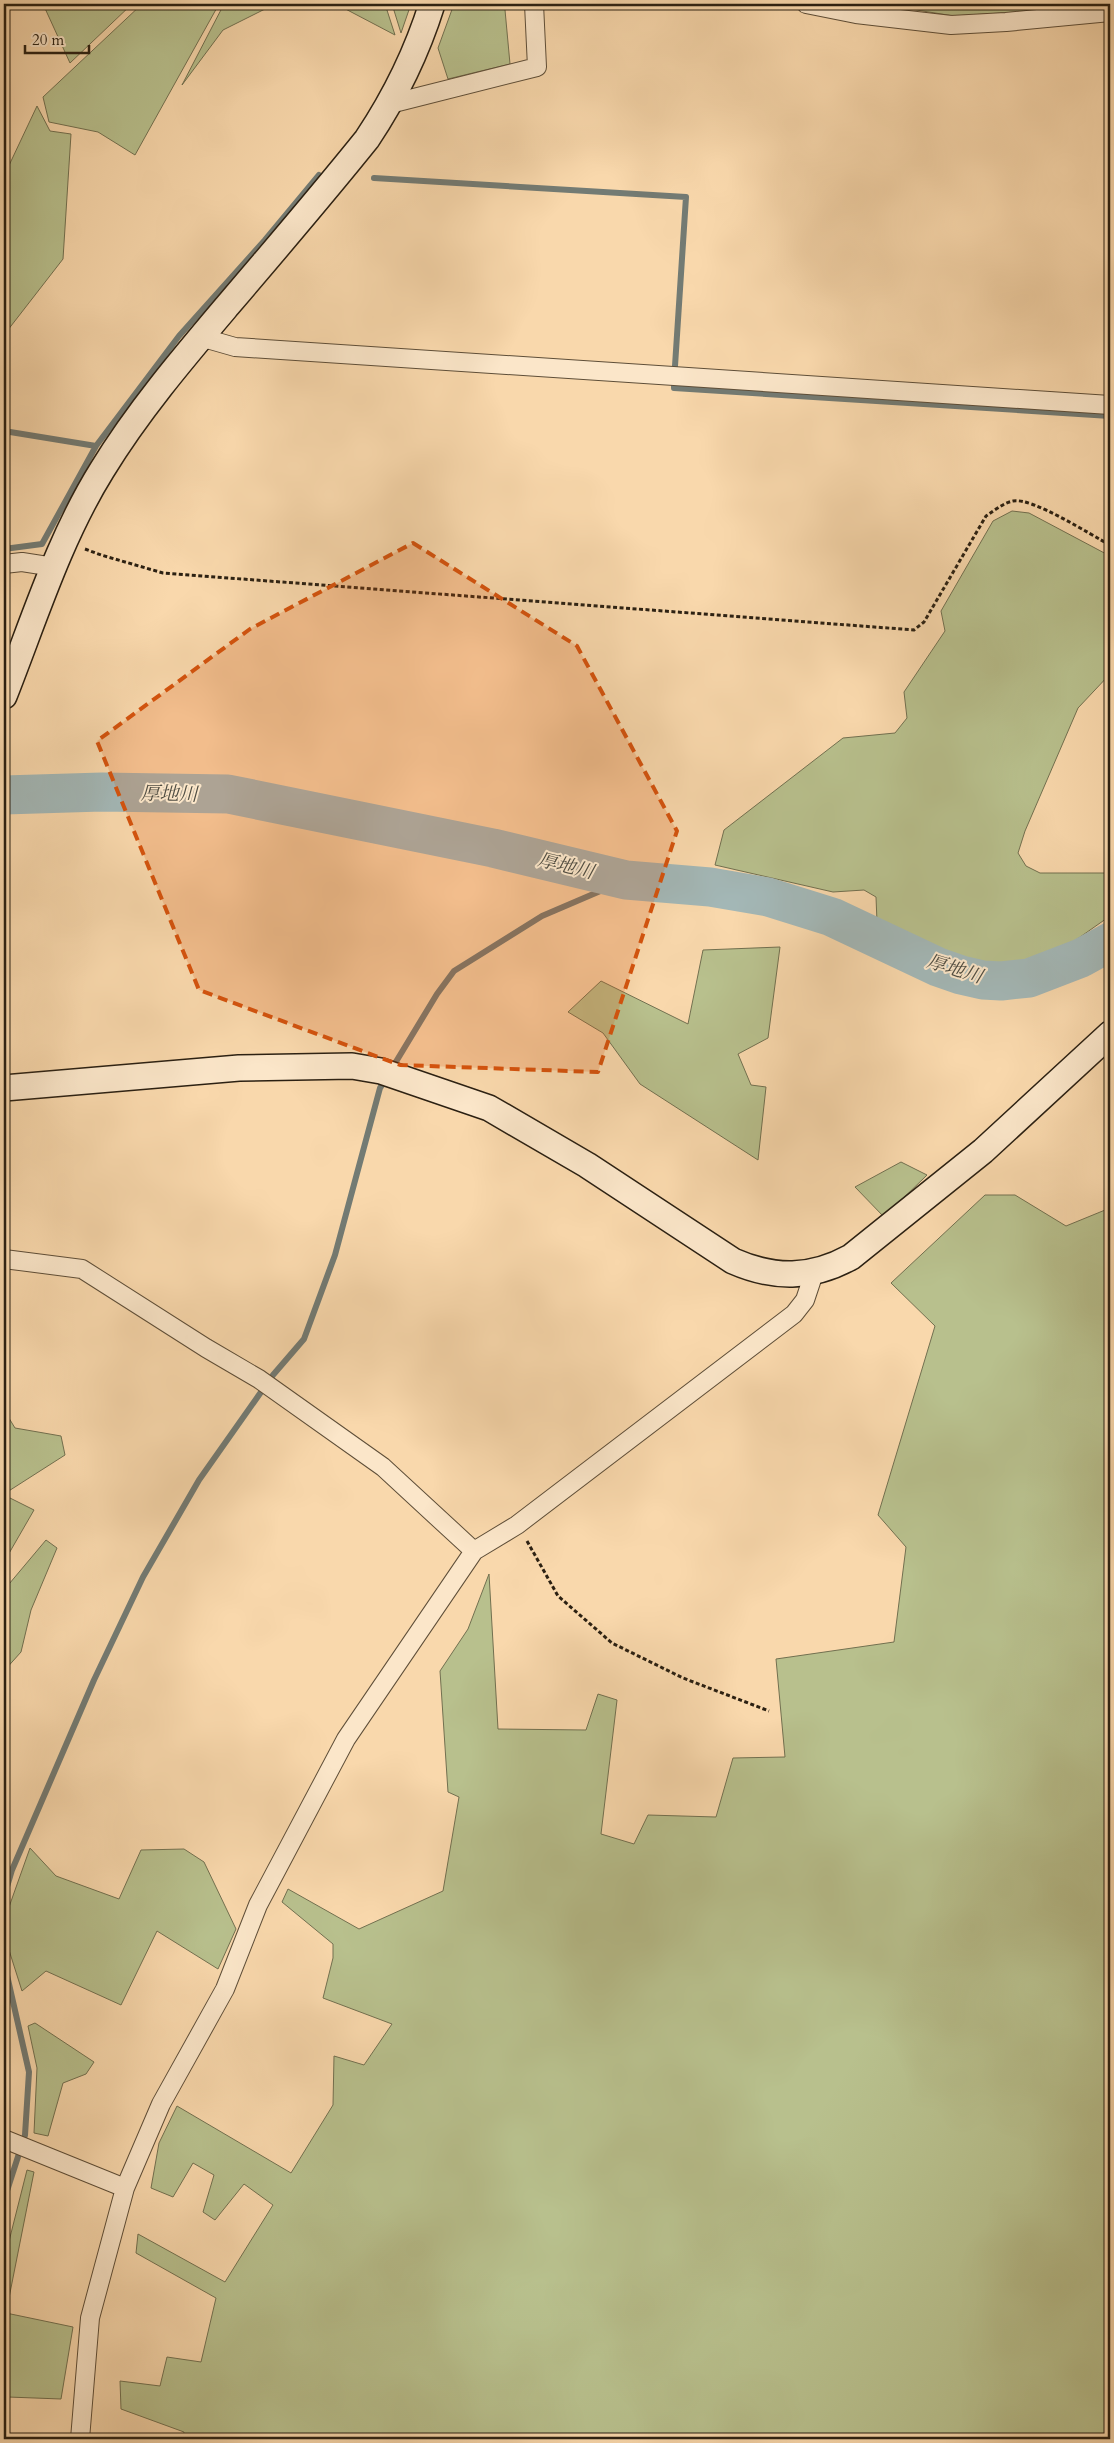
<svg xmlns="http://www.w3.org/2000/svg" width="1114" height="2443" font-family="Cardo,'Noto Serif JP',serif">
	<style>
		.green { fill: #b8c08d; stroke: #727050 }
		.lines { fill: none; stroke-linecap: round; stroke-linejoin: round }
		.stream { stroke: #737b74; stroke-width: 6 }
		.river { stroke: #a3b7b6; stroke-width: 39 }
		.street-casing { stroke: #5e4e38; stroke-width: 20 }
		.secondary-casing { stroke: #2b2012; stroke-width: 28 }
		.path { stroke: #2b2012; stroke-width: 3; stroke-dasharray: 4 2.5; stroke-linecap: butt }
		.street { stroke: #fbe6c9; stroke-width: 18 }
		.secondary { stroke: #fbe6c9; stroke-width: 25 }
		.marked { fill: #d5530d; fill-opacity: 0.2; stroke: #d5530d; stroke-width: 4; stroke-dasharray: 10 6; stroke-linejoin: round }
		.labels { text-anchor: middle; stroke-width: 4; stroke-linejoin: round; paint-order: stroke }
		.water-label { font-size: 19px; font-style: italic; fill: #4f4d43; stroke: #fbe6c9 }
	</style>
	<rect width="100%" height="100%" fill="#f9d8ac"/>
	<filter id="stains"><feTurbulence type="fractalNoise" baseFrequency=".004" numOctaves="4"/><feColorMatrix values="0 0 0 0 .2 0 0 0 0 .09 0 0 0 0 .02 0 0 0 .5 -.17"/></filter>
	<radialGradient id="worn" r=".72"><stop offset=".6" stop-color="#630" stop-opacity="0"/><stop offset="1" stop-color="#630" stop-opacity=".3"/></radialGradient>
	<path class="green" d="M43 4H132L70 63Z
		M142 4H219L135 155 98 132 49 122 43 97Z
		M224 4H275L223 30 182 85Z
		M336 4H385L395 35Z
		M392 4H411L401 33Z
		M454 4H508L505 10 510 64 448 79 438 48Z
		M879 4H1102L1079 8 954 16Z
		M37 106 50 131 71 134 63 259 4 335V176Z
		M1012 511 1029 513 1110 556V674L1078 708 1025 831 1018 853 1026 866 1040 873H1110V916L1046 961 1015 972 962 967 877 922 876 897 864 890 833 892 715 865 724 830 843 738 895 733 907 718 904 692 945 631 941 611 993 521Z
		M780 947 768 1038 738 1054 751 1085 766 1087 758 1160 640 1084 603 1033 568 1012 601 981 688 1024 703 950Z
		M901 1162 927 1175 884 1217 855 1187Z
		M985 1195H1015L1066 1226 1110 1208V2439H183L184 2432 121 2409 120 2381 160 2386 167 2357 201 2362 216 2298 136 2253 138 2234 225 2282 273 2205 244 2184 215 2220 203 2212 214 2175 193 2163 173 2197 151 2188 159 2143 177 2106 291 2173 333 2105 334 2056 364 2065 392 2024 323 1998 333 1958V1944L282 1902 288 1889 359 1929 443 1891 459 1797 448 1792 440 1671 468 1629 489 1574 498 1729 586 1730 598 1694 617 1700 601 1834 634 1844 648 1815 716 1817 733 1758 785 1757 776 1659 894 1642 906 1547 878 1515 935 1326 891 1283Z
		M4 1410 15 1428 61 1436 65 1455 4 1494Z
		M4 1495 34 1510 4 1562Z
		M46 1540 57 1548 31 1610 21 1652 4 1671V1590Z
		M30 1848 56 1876 119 1899 141 1850 184 1849 204 1862 236 1929 218 1969 157 1931 121 2005 46 1971 22 1991 8 1947 9 1907Z
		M35 2023 94 2062 86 2074 63 2083 48 2136 34 2133 37 2068 28 2026Z
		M27 2170 34 2172 6 2313 73 2327 61 2399 8 2397 4 2375V2261Z"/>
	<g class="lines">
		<path class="stream" d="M374 178 686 197 675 366
			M674 385V388L1110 416
			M4 431 96 446 179 336 265 240 319 175
			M4 549 42 544 96 446
			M391 1070 437 994 454 971 542 916 626 880
			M4 1897 12 1870 94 1680 143 1577 199 1480 273 1375 304 1339 335 1255 380 1088 386 1079
			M4 1962 29 2072 25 2135 4 2200"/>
		<path class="river" d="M4 795 102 792 228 794 493 848 626 880 710 887 768 897 832 917 938 967 961 975 983 980 1001 981 1029 978 1081 958 1110 942"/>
		<g class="street-casing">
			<path id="street" d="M806 4 856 14 951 25 1006 22 1110 12
				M390 104 537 67 534 4
				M200 337 235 347 1110 405
				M4 564 22 562 54 567
				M4 1259 82 1269 206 1348 259 1379 383 1467 474 1551
				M4 2139 125 2188
				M80 2439 90 2318 125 2188 161 2104 225 1989 258 1905 346 1739 474 1551 517 1525 794 1314 805 1300 814 1273"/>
		</g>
		<g class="secondary-casing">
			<path id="secondary" d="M4 696C34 620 59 539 102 470 138 411 184 357 228 305 275 250 322 195 367 139 395 97 417 52 432 4
				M4 1088 239 1068 352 1066 381 1071 489 1108 587 1165 733 1261C774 1279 811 1279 851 1257L983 1151 1110 1034"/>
		</g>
		<path class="path" d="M85 549 101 555 163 573 914 630 924 622 986 516C994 511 1003 503 1013 501 1032 497 1091 535 1110 545
			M527 1541 558 1596 612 1643 683 1678 769 1711"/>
		<use href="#street" class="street"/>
		<use href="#secondary" class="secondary"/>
	</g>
	<path class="marked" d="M413 543 577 646 677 831 598 1072 400 1065 199 990 97 741 250 629Z"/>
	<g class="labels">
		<g class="water-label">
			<text transform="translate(169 793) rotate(1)" y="7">厚地川</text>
			<text transform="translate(566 865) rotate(14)" y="7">厚地川</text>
			<text transform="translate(955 968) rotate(17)" y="7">厚地川</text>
		</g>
	</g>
	<rect width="1114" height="2443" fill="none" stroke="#f9d8ac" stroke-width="20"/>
	<rect x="5" y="5" width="1104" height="2433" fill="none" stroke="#2b2012" stroke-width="2.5"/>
	<rect x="10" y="10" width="1094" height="2423" fill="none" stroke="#2b2012"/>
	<path d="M25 45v8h64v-8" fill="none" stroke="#2b2012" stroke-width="2.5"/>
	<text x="32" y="45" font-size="15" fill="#2b2012" stroke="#fbe6c9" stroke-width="4" paint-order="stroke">20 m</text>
	<rect width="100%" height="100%" filter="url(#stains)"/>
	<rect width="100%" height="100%" fill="url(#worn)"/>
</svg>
